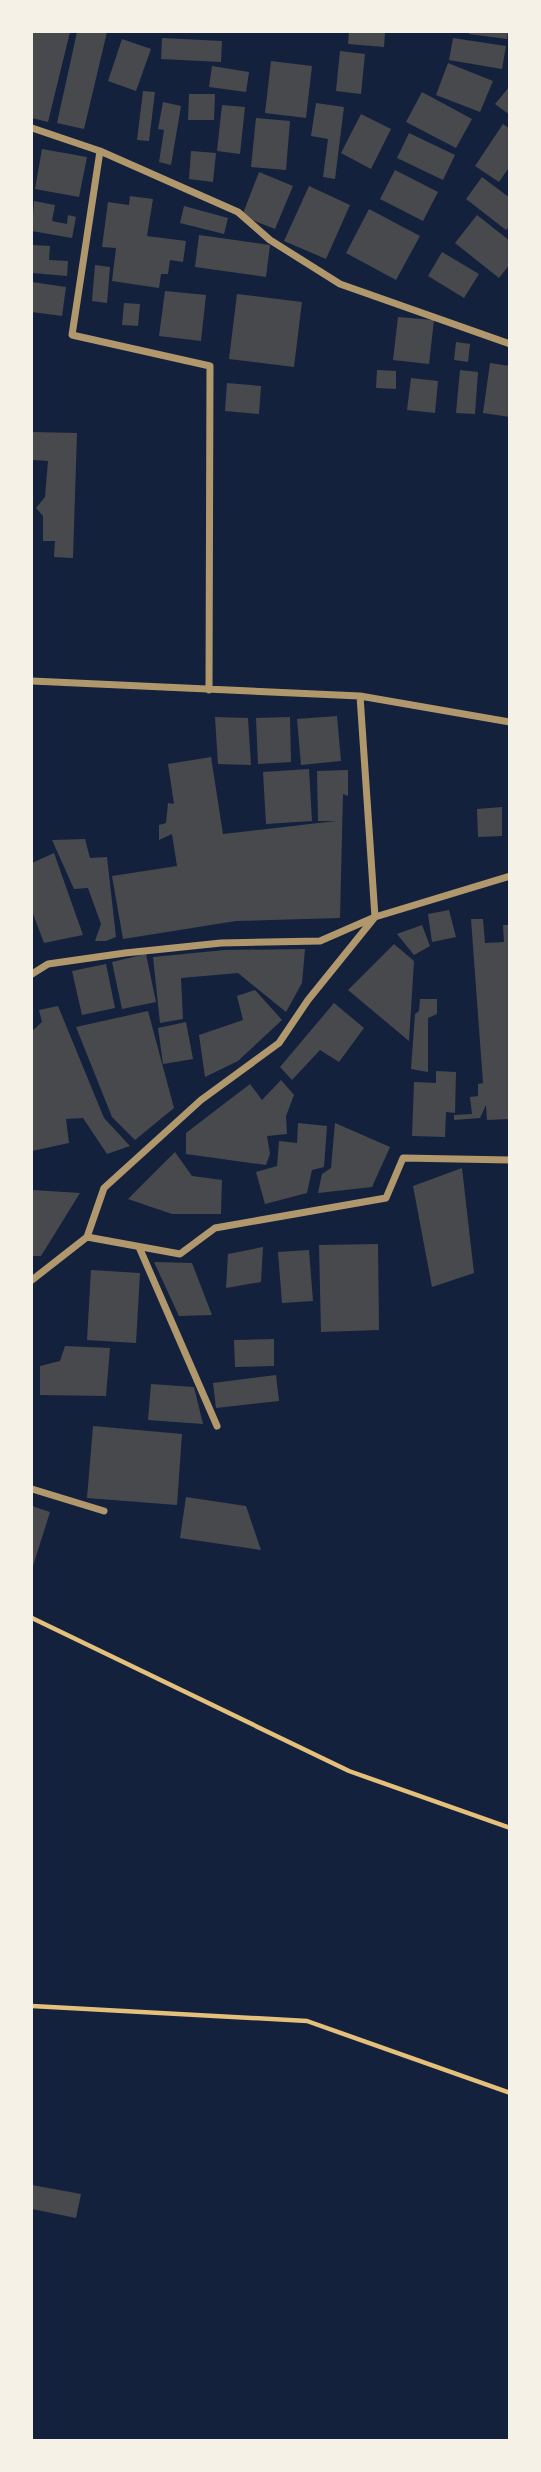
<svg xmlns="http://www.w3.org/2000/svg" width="541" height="2472" font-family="'Public Sans',sans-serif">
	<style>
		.building { fill: #48494c }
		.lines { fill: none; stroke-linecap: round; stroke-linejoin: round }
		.path { stroke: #e5c07b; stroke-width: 4.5 }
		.minor { stroke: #b1986c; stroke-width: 7 }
	</style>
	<rect width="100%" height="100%" fill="#14213d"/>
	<path class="building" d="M32 32H70L48 122 32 118Z
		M77 32H107L84 129 57 123Z
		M349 32H385L384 47 348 44Z
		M469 32H508L507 39 469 34Z
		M162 38 222 41 221 62 161 59Z
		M453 38 506 46 502 69 449 60Z
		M122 39 151 49 136 91 108 81Z
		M340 51 365 54 361 94 336 91Z
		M271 61 312 66 306 118 265 113Z
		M448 63 493 81 480 112 436 95Z
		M212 66 249 72 246 92 209 87Z
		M510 86V115L495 104Z
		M143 91 155 92 149 141 137 140Z
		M422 92 472 119 456 148 406 122Z
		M189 94H215L214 120H188Z
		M163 102 181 106 171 165 159 162 164 130 158 129Z
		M316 103 344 107 335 179 323 177 328 139 311 136Z
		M222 105 245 107 240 154 217 151Z
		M361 114 391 129 371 169 341 153Z
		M256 118 290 121 286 170 251 167Z
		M503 124 510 129V166L499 182 475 166Z
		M409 133 455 155 443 180 397 158Z
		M42 149 87 157 79 197 35 189Z
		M191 151 216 153 213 182 189 179Z
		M395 170 438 192 423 221 380 199Z
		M259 172 293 186 275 229 242 216Z
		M482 177 510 198V225L506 230 466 199Z
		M309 186 350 205 326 259 284 241Z
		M130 196 153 199 147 236 186 241 183 262 170 260 168 274H161L159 288 112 281 116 248 102 247 108 202 129 205Z
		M34 201 55 205 52 221 67 224 68 215 76 217 72 238 32 231Z
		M184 206 228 218 224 234 180 223Z
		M369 209 420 236 396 280 346 253Z
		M477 215 510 241V264L499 278 455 243Z
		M199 235 270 245 266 277 195 267Z
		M32 245 50 246 49 260 68 261 67 276 32 273Z
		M442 252 479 274 464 298 428 276Z
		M95 265 110 267 107 303 92 301Z
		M32 282 66 287 62 316 32 312Z
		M165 291 206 295 201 341 159 336Z
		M237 294 302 302 294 367 229 359Z
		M124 303 140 304 138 326 122 325Z
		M398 317 434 320 429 364 393 360Z
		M456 342 470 344 468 362 454 360Z
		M490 363 510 366V417L483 413Z
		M377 370 396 371V389L376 388Z
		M460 370 478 372 475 414 456 413Z
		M411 378 438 381 435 413 407 410Z
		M227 383 261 386 259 414 225 411Z
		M32 432 77 433 73 558 54 557 55 541H43V516L36 508 45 497 48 461 32 460Z
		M337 716 341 761 301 765 297 719Z
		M215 717 248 718 251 765 218 764Z
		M290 717 291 762 258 764 256 718Z
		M211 757 223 834 336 821H318L317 771 348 770V796L343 794 340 918 236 921 123 939 112 876 177 866 172 834 159 840V825L166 823 168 803 174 804 168 764Z
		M309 769 312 821 266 824 263 772Z
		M502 807V836L478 837 477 809Z
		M85 839 90 858 107 857 116 937 106 941H95L101 924 88 888 74 889 52 840Z
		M54 853 83 935 44 943 32 911V863Z
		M449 910 456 937 432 942 428 914Z
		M471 919H483L485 943 504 942 503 925H510V1119L487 1120 486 1105 480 1118 454 1120V1115L472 1114 470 1097 478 1096V1084L483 1083Z
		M422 925 430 946 414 955 397 934Z
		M394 944 414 961 409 1041 348 990Z
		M305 949 302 983 286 1012 238 973 181 978 183 1019 160 1023 153 957 225 950Z
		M146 954 156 1002 122 1009 112 962Z
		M106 964 115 1008 82 1015 72 971Z
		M255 990 282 1020 238 1061 205 1077 199 1035 243 1020 237 996Z
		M420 999H437V1014L428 1018V1072L411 1069 415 1014 419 1011Z
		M334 1003 364 1028 339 1062 320 1050 292 1080 280 1067Z
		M58 1006 104 1118 130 1146 107 1154 83 1118 66 1119 69 1143 32 1151V1031L42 1022 39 1010Z
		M148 1011 174 1108 135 1140 112 1117 76 1027Z
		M186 1022 193 1059 163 1064 158 1028Z
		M436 1071 456 1072 455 1113 446 1112 445 1137 412 1136 414 1082 436 1083Z
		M281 1080 294 1095 286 1116 287 1134 267 1136 270 1154 266 1165 186 1154V1133L250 1084 262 1100Z
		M298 1123 327 1126 324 1167 312 1170 307 1193 265 1204 256 1172 277 1166 279 1141 297 1143Z
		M335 1123 390 1147 372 1187 318 1193 322 1174 331 1168Z
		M175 1152 192 1176 222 1180 221 1214H172L128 1199Z
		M462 1168 474 1273 432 1287 413 1186Z
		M32 1190 80 1193 41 1256H32Z
		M378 1244 379 1330 321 1332 319 1245Z
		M263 1247 261 1282 226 1288 228 1254Z
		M309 1250 313 1301 282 1303 278 1252Z
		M154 1262 192 1263 212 1315 179 1316Z
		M91 1270 140 1273 136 1343 87 1340Z
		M274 1339V1366L235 1367 234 1340Z
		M65 1346 110 1348 106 1396 40 1395V1366L60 1361Z
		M276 1375 279 1401 216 1408 213 1383Z
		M151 1384 194 1387 203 1424 148 1420Z
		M93 1426 182 1434 177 1505 87 1498Z
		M186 1497 246 1506 261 1550 180 1538Z
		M32 1506 50 1512 32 1569Z
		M32 2185 81 2194 76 2218 32 2209Z"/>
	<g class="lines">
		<path class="path" d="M32 1618 349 1771 510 1828
			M32 2006 307 2021 510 2093"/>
		<path class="minor" d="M32 128 100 151 238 212 270 240 340 284 510 344
			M100 151 72 335 210 366 209 690
			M32 681 360 696 510 722
			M32 974 48 964 125 953 221 943 320 941 375 917 510 876
			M87 1237 180 1254 215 1228 386 1198 403 1158 510 1160
			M139 1247 217 1426
			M32 1280 87 1237 104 1188 201 1100 279 1043 308 1000 375 917 360 696
			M32 1489 104 1511"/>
	</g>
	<rect width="541" height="2472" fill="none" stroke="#f6f1e7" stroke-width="66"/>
</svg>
